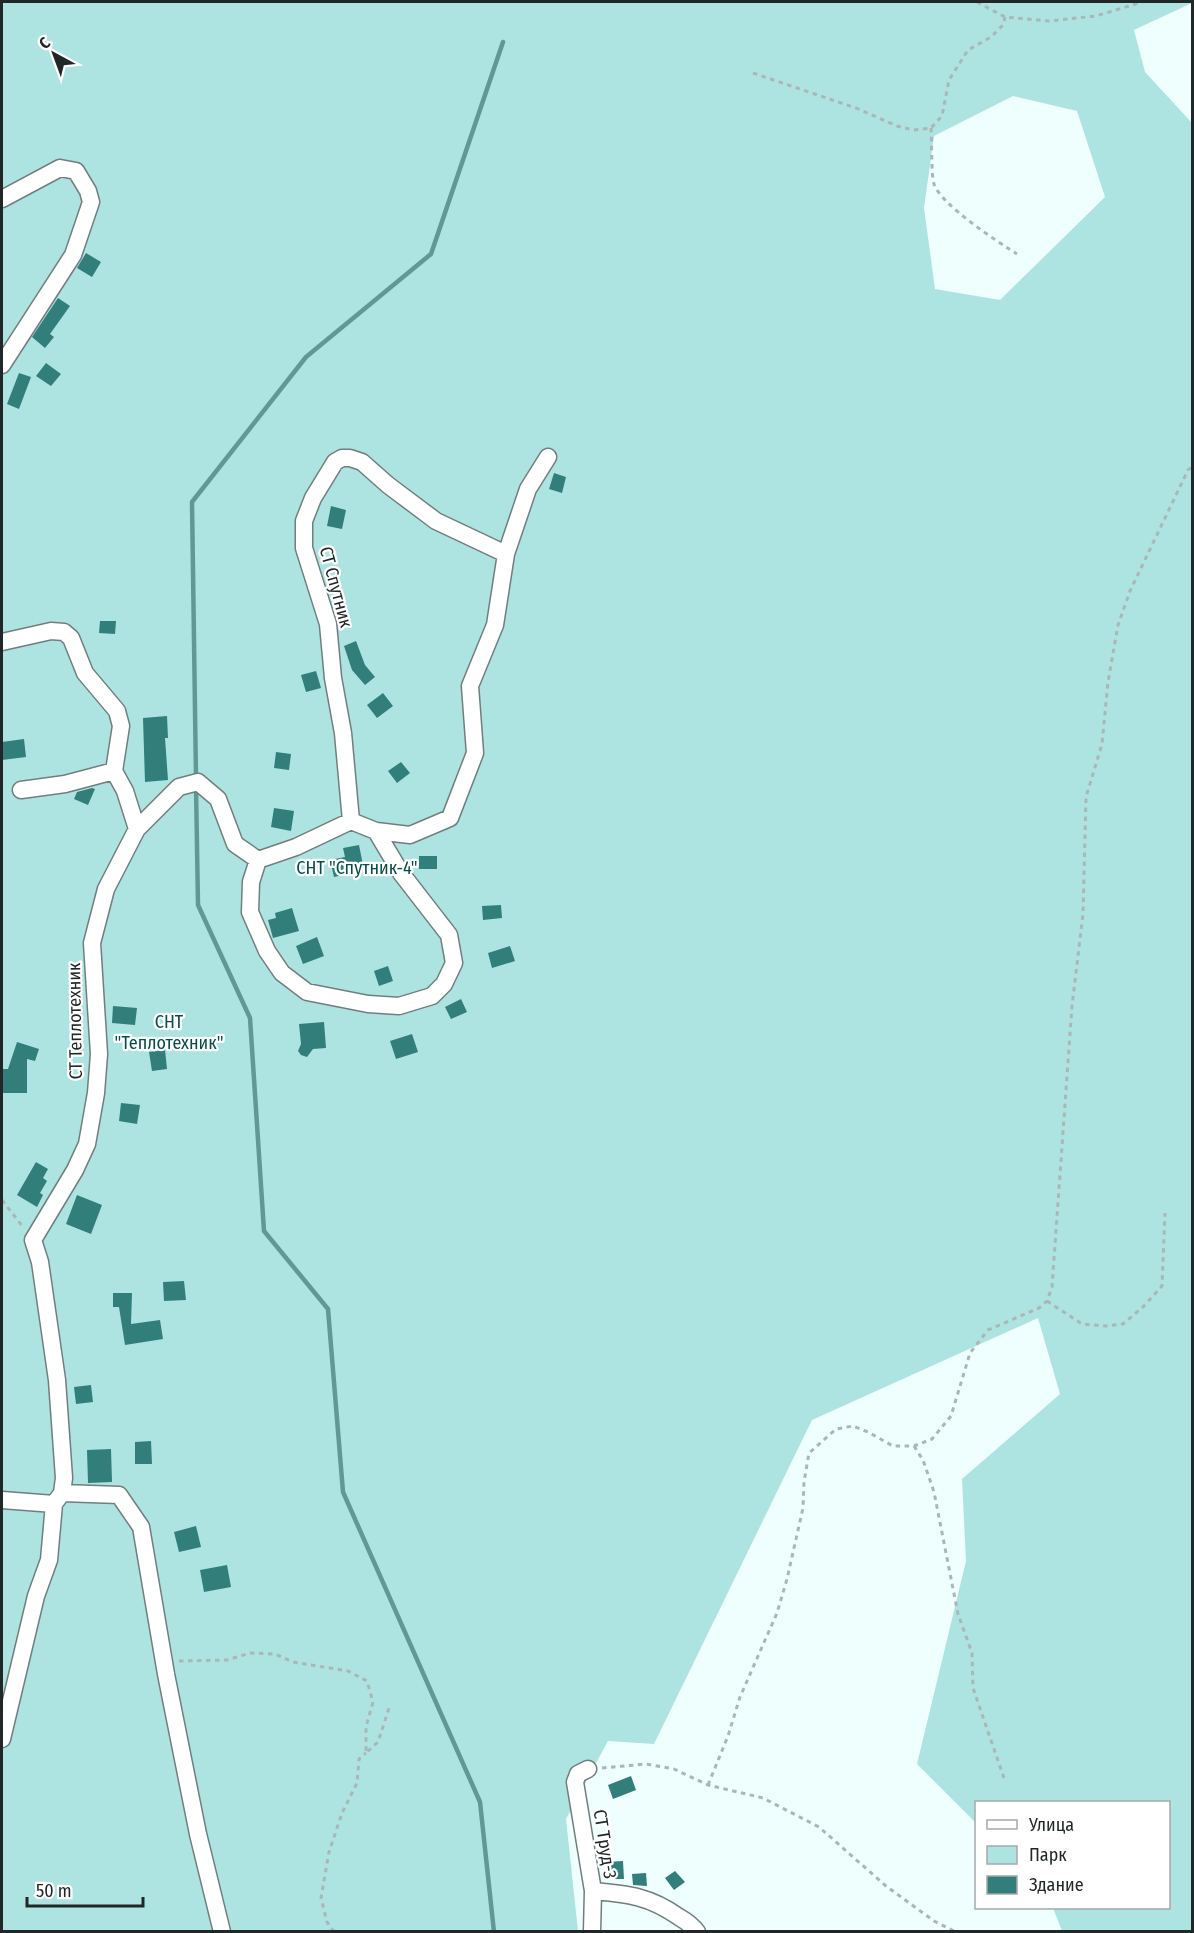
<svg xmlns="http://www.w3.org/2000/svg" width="1194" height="1933" font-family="'Fira Sans Condensed',sans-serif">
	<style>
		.green { fill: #ade4e1; fill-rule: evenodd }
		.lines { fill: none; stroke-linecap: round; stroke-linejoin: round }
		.stream { stroke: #629894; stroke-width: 4.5 }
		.building { fill: #327e7a }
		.minor-casing { stroke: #707f7e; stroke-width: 19 }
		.path { stroke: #aab7b7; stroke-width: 3; stroke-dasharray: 4.5 4.5; stroke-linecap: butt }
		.minor { stroke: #fff; stroke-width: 16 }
		.labels { text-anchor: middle; stroke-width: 4.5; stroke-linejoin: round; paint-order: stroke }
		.street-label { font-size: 18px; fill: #212727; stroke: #fff }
		.park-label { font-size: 18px; fill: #064c49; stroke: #fff }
	</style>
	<rect width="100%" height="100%" fill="#eefffe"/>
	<path class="green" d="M2 2H1192V3L1134 30 1145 72 1192 123V1931H1062L1053 1908H1168V1802H976V1823L917 1764 966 1561 962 1479 1060 1394 1038 1318 812 1420 654 1744 608 1741 566 1819 578 1931H2ZM1013 96 1077 111 1105 197 1000 300 935 289 924 208 934 136Z"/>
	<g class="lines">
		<path class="stream" d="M196 778 192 502 306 357 431 254 503 42
			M196 787 198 905 250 1018 264 1231 328 1309 343 1492 480 1802 494 1932"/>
	</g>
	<path class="building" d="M86 253 101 262 92 277 77 268Z
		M58 298 70 306 50 334 54 337 45 348 32 337Z
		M46 363 61 374 51 386 36 376Z
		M19 373 31 377 19 409 7 404Z
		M554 473 566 477 562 493 549 489Z
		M331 506 346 510 342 529 327 526Z
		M100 621H116L115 634 99 633Z
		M356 641 365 665 375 677 365 685 352 670 344 646Z
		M316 671 321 688 306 692 301 675Z
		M383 693 393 706 377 718 367 705Z
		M167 716 168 738H165L168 780 145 782 143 718Z
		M24 739 26 757 2 760V742Z
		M276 752 291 754 289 770 274 768Z
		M401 762 410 773 397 783 388 771Z
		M92 788 95 789 88 805 74 799 77 792Z
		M274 808 294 811 291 831 271 827Z
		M359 845 364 870 334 877 330 860 345 857 343 848Z
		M419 856H437V869H419Z
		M501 905 502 918 483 920 482 906Z
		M292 908 299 931 273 938 268 920 276 918 275 913Z
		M317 937 324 956 303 964 296 946Z
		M510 946 515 961 492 968 488 953Z
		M388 966 393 981 379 986 374 971Z
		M461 999 467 1012 451 1019 445 1007Z
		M113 1006 137 1008 135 1025 112 1023Z
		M324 1022 326 1048 313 1049 307 1057 301 1055 298 1051 301 1044 299 1024Z
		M412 1034 418 1052 396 1059 390 1041Z
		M17 1042 39 1049 35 1061 27 1059V1093H2V1069H8Z
		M165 1050 167 1069 152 1071 149 1052Z
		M121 1103 140 1105 137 1124 119 1121Z
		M36 1162 48 1169 43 1178 47 1181 40 1193 43 1195 37 1207 17 1195Z
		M77 1195 102 1205 91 1234 66 1224Z
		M184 1281 186 1300 164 1301 163 1282Z
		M113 1293H132L131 1324 160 1320 163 1339 125 1345 119 1307H113Z
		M91 1385 93 1402 76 1404 74 1387Z
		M151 1441 152 1464H135V1442Z
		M111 1449 112 1482 88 1483 87 1450Z
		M196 1526 201 1547 179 1552 174 1532Z
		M227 1565 231 1587 204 1592 200 1570Z
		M631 1776 636 1790 613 1799 608 1785Z
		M623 1861 624 1879H608L607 1862Z
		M675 1871 685 1882 674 1890 665 1878Z
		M646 1873 647 1886 633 1885 632 1874Z"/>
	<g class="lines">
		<g class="minor-casing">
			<path id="minor" d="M2 199 60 168 76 171 88 191 91 202 73 255 2 365
				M2 642 51 631 64 632 71 638 85 673 117 711 121 726 114 771
				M21 790 65 784 114 771 125 791 137 829
				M351 821 376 831 401 873 449 935 454 963 444 984 432 996 399 1006 368 1004 307 992 282 973 267 951 250 912 251 882 258 860 296 847Z
				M351 821 343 733 333 678 328 624 304 548V521L313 498 335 462 342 458H350L362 462 388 485 436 521 506 554
				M376 831 410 835 450 818 475 753 470 686 495 625 506 554 528 489 548 457
				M62 1493 119 1495 141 1527 166 1674 198 1834 222 1932
				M2 1500 54 1504
				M2 1739 36 1596 49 1560 54 1504 62 1493 64 1478 57 1380 40 1262 33 1240 75 1170 87 1144 96 1093 99 1054 92 943 106 889 137 829 179 787 198 782 218 799 235 844 258 860
				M588 1769 578 1774 575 1782 593 1891 592 1932
				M593 1891C628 1894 649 1896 679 1917 686 1921 692 1925 697 1932"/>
		</g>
		<path class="path" d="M977 2 1005 17 1049 21 1096 16 1142 2
			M753 73 856 108 897 126 913 130 931 128 942 116 949 80 968 50 991 37 1003 25 1005 17
			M931 128C932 140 931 175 934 184 941 205 998 242 1017 254
			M2 1200 23 1227
			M1047 1301 1082 1324 1106 1326 1123 1324 1144 1306 1162 1286 1165 1213
			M914 1446 923 1460 934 1492 958 1614 972 1653 973 1688 1005 1781
			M179 1661 227 1660 250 1653 275 1654 293 1662 348 1671 367 1681 373 1702 366 1727V1753L378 1742 389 1708
			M602 1768 646 1764 674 1769 708 1785 763 1798 819 1827 886 1886 934 1921 956 1932
			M708 1785 728 1736 740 1697 777 1613 787 1579 803 1508 804 1482 809 1453 836 1429 853 1426 868 1432 893 1446H914L932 1439 951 1416 970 1353 988 1330 1039 1308 1047 1301 1052 1287 1072 1006 1083 914 1086 797 1102 744 1108 682 1118 625 1130 591 1188 470 1192 467
			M334 1932 327 1922 321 1898 329 1852 342 1813 357 1783 359 1759 366 1753"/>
		<use href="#minor" class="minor"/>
	</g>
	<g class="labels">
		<g class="street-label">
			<text transform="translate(336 587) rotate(75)" y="6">СТ Спутник</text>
			<text transform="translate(75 1021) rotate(-91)" y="6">СТ Теплотехник</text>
			<text transform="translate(605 1844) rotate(81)" y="6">СТ Труд-3</text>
		</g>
		<g class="park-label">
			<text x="357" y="874">СНТ "Спутник-4"</text>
			<text x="169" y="1028">СНТ<tspan x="169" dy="21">"Теплотехник"</tspan></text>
		</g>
	</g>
	<rect width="1194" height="1933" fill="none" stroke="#212727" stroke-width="6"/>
	<rect x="975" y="1801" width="195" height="108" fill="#ffffff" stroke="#a6a9a9" stroke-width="1.5"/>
	<rect x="987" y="1820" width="30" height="9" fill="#ffffff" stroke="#a6a9a9" stroke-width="1.5"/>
	<text x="1029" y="1831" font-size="18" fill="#212727">Улица</text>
	<rect x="987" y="1846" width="30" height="18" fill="#ade4e1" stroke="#a6a9a9" stroke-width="1.5"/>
	<text x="1029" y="1861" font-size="18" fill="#212727">Парк</text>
	<rect x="987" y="1876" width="30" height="18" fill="#327e7a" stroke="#a6a9a9" stroke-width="1.5"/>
	<text x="1029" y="1891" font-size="18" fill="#212727">Здание</text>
	<g transform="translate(54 54) rotate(319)" stroke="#ffffff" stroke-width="4.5" paint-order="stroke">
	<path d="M0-4.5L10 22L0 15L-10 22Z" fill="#212727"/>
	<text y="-9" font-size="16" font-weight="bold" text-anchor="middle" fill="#212727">С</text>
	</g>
	<path d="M27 1897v9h116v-9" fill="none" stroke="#212727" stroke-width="3"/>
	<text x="36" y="1897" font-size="18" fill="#212727" stroke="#ffffff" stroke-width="4.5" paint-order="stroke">50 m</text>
</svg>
